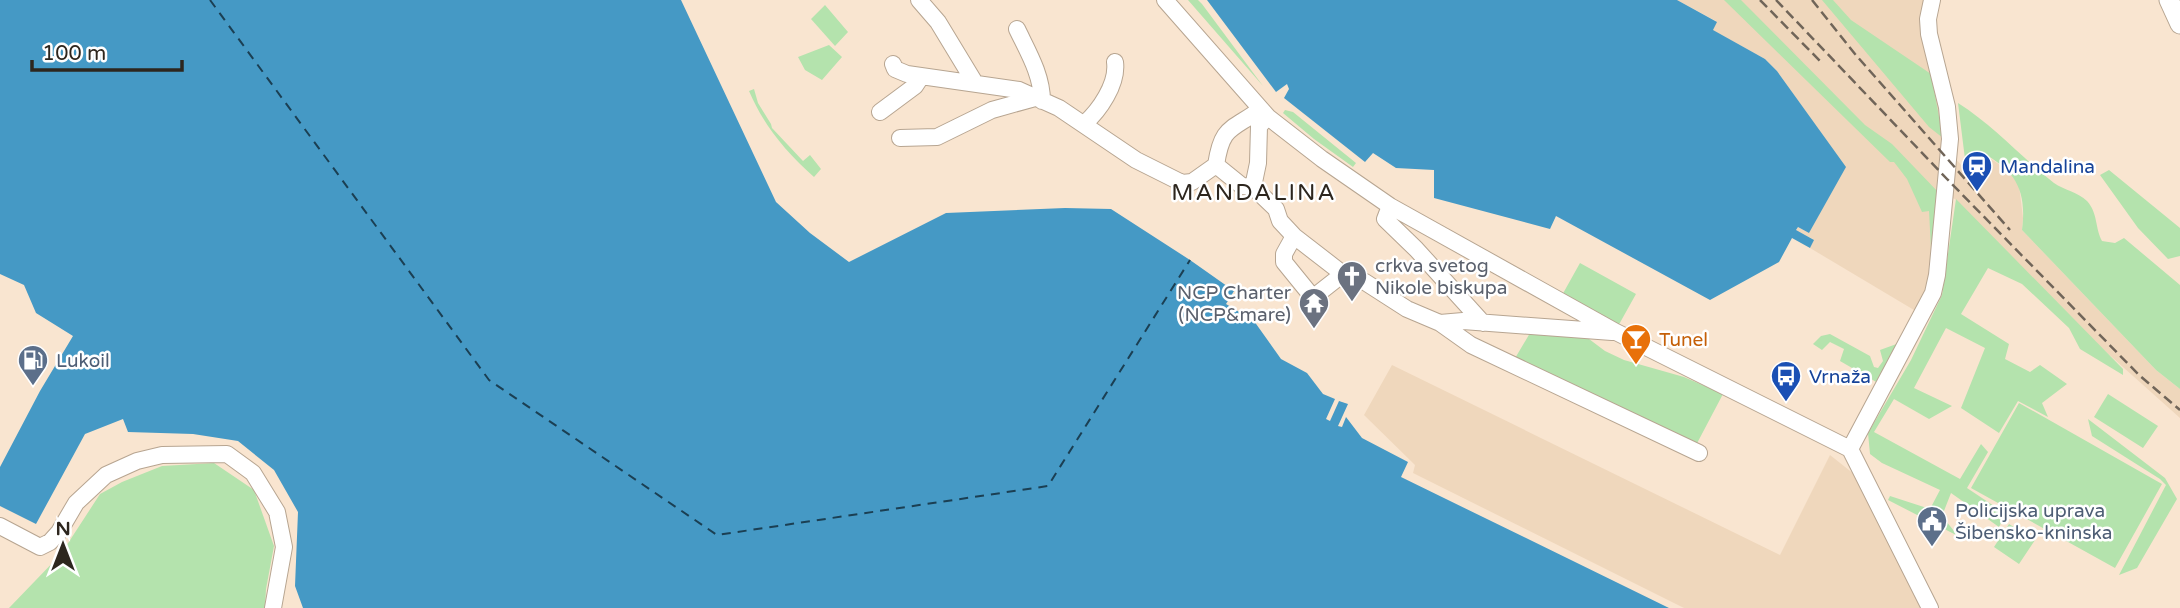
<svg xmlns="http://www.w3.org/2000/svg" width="2180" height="608" font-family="'Varela Round',sans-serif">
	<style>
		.built { fill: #efd7bc }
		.green { fill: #b4e3ad }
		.water { fill: #4599c5 }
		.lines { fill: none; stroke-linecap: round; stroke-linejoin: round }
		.ferry { stroke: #1b3f53; stroke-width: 2; stroke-dasharray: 9 7; stroke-linecap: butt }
		.minor-casing { stroke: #b7a591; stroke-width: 18 }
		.major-casing { stroke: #b7a591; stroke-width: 21 }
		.minor { stroke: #fff; stroke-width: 16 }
		.major { stroke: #fff; stroke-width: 19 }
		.rail { stroke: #706559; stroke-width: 2.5; stroke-dasharray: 10 5; stroke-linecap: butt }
		.labels { text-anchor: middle; stroke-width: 5; stroke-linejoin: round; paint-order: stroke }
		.transit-label { font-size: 19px; fill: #164399; stroke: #fff; text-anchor: start }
		.worship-label { font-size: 19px; fill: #5b616d; stroke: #fff; text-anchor: start }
		.food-label { font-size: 19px; fill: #c56008; stroke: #fff; text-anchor: start }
		.service-label { font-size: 19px; fill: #4e5e75; stroke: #fff; text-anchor: start }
		.quarter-label { font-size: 23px; letter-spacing: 2px; fill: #2d261e; stroke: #fff }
	</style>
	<rect width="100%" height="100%" fill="#f9e5d0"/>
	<path class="built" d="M1677 0H1925L1924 43 1939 110 1943 144 1962 166 1971 156 1981 152 2006 169 2019 185 2023 218 2022 230 2156 370 2180 389V418L2095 342 1955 199 1941 194 1934 269 1919 313 1810 248 1813 239 1796 231 1798 227 1809 233 1845 167 1777 71 1765 59 1712 30 1716 21Z
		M1392 365 1780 555 1830 455 1864 482 1923 608H1684L1413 473 1415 465 1364 415Z"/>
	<path class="green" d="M1188 0H1198L1202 4 1263 86Z
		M1724 0H1741L1865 125 1892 144 1940 194 1936 249H1931L1929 211 1922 212 1907 179 1894 162H1890Z
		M1822 0H1833L1851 20 1931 74 1943 138 1929 127Z
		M825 5 848 32 835 46 811 19Z
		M829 45 842 57 822 80 805 70 798 57Z
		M754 89 758 103 771 124 772 128 803 161 810 155 821 169 814 177C786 152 764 126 749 91Z
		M1958 103C1993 125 2021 157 2054 183 2064 190 2078 192 2087 201 2098 213 2095 228 2102 241L2115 243 2124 238 2180 285V389L2156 370 2022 230C2027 190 2016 171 1981 152L1965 159Z
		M1285 110 1293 112 1356 163 1353 167 1314 139 1283 113Z
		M2109 170 2180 228V256L2168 259 2138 228 2100 175Z
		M1956 199 2123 369V375L2080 349 2069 328 2022 284 1988 268 1961 314 2009 344 2005 359 2030 372 2040 365 2067 384 2042 403 2048 417 2018 401 1999 433 1961 408 1985 348 1946 328 1914 388 1952 406 1929 419 1894 399 1874 432 1960 479 1981 444 1988 452 1967 488 2006 514 1999 527 1951 493 1942 516 1958 536 1888 500 1890 496 1930 509 1940 490 1882 463 1870 454 1868 433 1911 360 1942 295Z
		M1580 263 1636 294 1617 328 1561 297Z
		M1530 333 1585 336 1605 351 1624 360 1684 377 1723 394 1694 449 1514 360Z
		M1830 334 1870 356 1874 367 1878 368 1883 361 1880 350 1902 342 1878 383 1840 361 1844 349 1830 342 1822 350 1813 344 1821 336Z
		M2108 394 2158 426 2143 448 2094 417Z
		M2019 403 2162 484 2115 568 1971 488Z
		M2088 419 2165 478 2177 499 2137 568 2119 575 2166 485 2160 479 2092 436Z
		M214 463 254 490 274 546 266 589 265 608H9L61 554 100 494 122 482 162 466Z
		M2009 524 2035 540 2019 564 1994 547Z"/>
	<path class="water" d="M0 0H681L776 202 810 233 849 262 946 213 1065 208 1111 209 1190 260 1234 291 1226 304 1254 321 1281 359 1307 373 1323 394 1335 399 1326 419 1330 421 1339 401 1348 404 1338 426 1342 427 1346 417 1362 438 1408 462 1401 477 1669 608H303L295 586 298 512 274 470 238 441 193 434 128 432 123 419 85 434 36 524 0 506V467L40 391 73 336 36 313 24 285 0 274Z
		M1207 0H1677L1717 22 1713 30 1765 59 1777 71 1846 167 1809 233 1798 227 1796 230 1814 240 1810 248 1792 238 1779 262 1710 300 1556 216 1550 229 1434 198V170L1396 168 1373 153 1365 162 1284 98 1289 89 1287 84 1276 92Z"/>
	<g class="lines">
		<path class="ferry" d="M210 0 489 380 717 535 1048 486 1190 260"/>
		<g class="minor-casing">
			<path id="minor" d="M919 0 938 22 975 83
				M1165 0 1268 117 1322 159 1390 206 1616 332 1850 449
				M1017 29C1028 52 1042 75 1042 101
				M893 64 895 69 907 74 1019 90 1059 108 1136 160 1182 183 1192 182 1216 165C1222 125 1231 131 1261 109
				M880 112 915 86 921 77
				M1084 124C1099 111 1118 84 1115 62
				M900 138 937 137 992 110 1035 98
				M1216 165 1242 186 1253 187 1276 209 1280 221 1294 236 1343 274
				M1253 187 1258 163 1259 126 1268 117
				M1390 206 1385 219 1416 249 1483 323
				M1294 236 1284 254V262L1310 294 1315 296 1343 274 1365 282 1407 309 1440 323 1463 321 1612 332
				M1440 323 1471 345 1699 453
				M1850 449 1933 293 1937 275 1950 139 1947 107 1929 34 1928 19 1932 0
				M1850 449 1930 608
				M0 526 40 547 50 542 59 532 76 503 106 475 137 461 162 455 227 454 253 473 277 512 284 547 273 608"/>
		</g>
		<g class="major-casing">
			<path id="major" d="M2169 0 2180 24"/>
		</g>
		<use href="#minor" class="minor"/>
		<use href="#major" class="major"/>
		<path class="rail" d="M1760 0 1821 62
			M1776 0 1947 179 2139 375 2180 410
			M1812 0 1855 54 2010 230"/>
	</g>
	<defs>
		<g id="station-pin" transform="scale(1.575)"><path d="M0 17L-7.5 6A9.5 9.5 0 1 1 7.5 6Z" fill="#1a4fb4" stroke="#fff"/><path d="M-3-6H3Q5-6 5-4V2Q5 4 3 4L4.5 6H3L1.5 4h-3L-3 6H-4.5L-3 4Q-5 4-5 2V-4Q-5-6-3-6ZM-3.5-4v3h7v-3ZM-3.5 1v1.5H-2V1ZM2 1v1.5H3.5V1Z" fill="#fff"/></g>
		<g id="church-pin" transform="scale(1.575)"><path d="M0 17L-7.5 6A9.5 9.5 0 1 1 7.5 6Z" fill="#6b7280" stroke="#fff"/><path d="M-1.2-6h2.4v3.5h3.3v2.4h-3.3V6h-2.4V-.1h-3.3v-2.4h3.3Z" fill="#fff"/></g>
		<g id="temple-pin" transform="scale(1.575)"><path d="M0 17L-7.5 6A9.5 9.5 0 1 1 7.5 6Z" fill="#6b7280" stroke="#fff"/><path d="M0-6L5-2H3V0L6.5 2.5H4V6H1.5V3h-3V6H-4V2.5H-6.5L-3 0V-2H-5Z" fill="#fff"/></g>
		<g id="bar-pin" transform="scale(1.575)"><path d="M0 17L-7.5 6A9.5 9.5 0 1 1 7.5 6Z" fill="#e8710a" stroke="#fff"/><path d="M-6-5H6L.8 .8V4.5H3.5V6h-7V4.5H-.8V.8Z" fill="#fff"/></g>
		<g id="fuel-pin" transform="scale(1.575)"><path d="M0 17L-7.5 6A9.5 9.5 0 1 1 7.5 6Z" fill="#5c6f8a" stroke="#fff"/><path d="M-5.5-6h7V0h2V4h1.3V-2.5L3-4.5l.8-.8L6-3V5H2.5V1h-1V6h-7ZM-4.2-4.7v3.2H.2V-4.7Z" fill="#fff"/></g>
		<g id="bus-pin" transform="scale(1.575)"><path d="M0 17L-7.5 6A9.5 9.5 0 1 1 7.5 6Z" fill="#1a4fb4" stroke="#fff"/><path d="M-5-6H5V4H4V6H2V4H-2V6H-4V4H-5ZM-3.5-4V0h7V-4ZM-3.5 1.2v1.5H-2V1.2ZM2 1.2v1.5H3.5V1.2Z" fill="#fff"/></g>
		<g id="civic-pin" transform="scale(1.575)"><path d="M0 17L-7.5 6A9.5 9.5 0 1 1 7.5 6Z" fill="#5c6f8a" stroke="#fff"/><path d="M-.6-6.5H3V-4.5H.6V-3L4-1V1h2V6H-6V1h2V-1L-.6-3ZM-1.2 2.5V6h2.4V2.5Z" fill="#fff"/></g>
	</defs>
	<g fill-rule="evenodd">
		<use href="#station-pin" x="1977" y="166"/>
		<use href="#church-pin" x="1352" y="276"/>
		<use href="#temple-pin" x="1314" y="303"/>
		<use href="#bar-pin" x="1636" y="339"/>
		<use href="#fuel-pin" x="33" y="360"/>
		<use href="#bus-pin" x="1786" y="376"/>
		<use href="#civic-pin" x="1932" y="521"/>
	</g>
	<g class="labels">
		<g class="transit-label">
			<text x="2000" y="173">Mandalina</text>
			<text x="1809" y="383">Vrnaža</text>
		</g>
		<g class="worship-label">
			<text x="1375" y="272">crkva svetog<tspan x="1375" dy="22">Nikole biskupa</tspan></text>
			<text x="1291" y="299" text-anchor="end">NCP Charter<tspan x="1291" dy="22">(NCP&amp;mare)</tspan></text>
		</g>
		<g class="food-label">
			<text x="1659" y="346">Tunel</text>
		</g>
		<g class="service-label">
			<text x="56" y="367">Lukoil</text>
			<text x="1955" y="517">Policijska uprava<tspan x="1955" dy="22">Šibensko-kninska</tspan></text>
		</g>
		<g class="quarter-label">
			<text x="1254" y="200">MANDALINA</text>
		</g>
	</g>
	<g transform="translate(63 545)" stroke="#ffffff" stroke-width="5" paint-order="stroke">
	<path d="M0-5L12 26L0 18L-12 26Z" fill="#2d261e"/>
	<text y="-10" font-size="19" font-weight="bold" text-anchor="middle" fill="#2d261e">N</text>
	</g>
	<path d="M32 60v10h150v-10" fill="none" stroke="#2d261e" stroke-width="3.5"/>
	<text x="42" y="60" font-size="21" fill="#2d261e" stroke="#ffffff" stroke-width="5" paint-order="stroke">100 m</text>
</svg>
